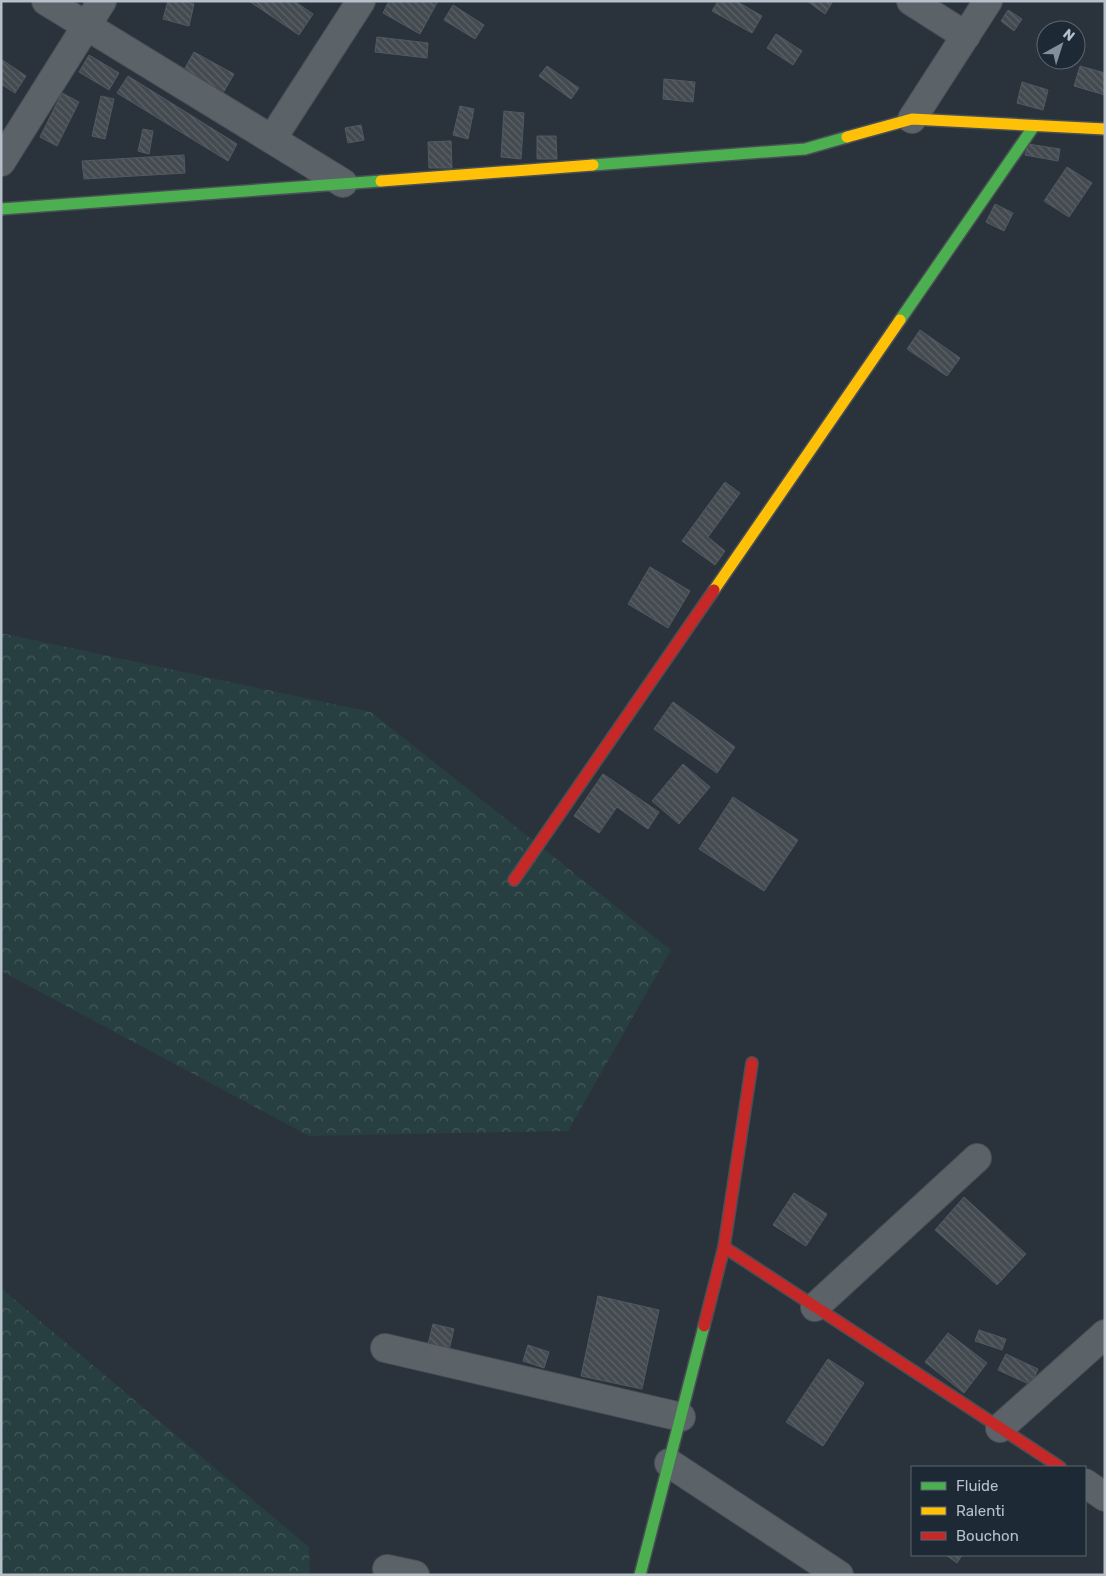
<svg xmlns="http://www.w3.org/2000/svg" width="1106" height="1576" font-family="Rubik,sans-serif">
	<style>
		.forest { fill: url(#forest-crowns) }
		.building { fill: url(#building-back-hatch); stroke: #525a61 }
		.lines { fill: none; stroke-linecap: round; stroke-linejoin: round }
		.street-casing { stroke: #494f55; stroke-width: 30 }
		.fast-casing { stroke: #494f55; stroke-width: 14 }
		.slow-casing { stroke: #494f55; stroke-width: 14 }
		.jam-casing { stroke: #494f55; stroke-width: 14 }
		.street { stroke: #5b6268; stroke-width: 28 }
		.fast { stroke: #4caf50; stroke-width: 11 }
		.slow { stroke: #ffc107; stroke-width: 11 }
		.jam { stroke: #c62828; stroke-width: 11 }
	</style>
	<defs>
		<pattern id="forest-crowns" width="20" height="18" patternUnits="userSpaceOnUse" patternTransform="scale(1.25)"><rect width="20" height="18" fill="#273f40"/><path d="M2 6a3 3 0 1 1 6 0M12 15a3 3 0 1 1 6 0" fill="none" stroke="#44595a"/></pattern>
		<pattern id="building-back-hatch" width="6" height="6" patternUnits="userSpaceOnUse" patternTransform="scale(1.25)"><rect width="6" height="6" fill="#434a50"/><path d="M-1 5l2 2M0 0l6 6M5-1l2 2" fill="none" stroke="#5c6268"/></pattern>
	</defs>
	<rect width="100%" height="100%" fill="#2a333b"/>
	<path class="forest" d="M1 633 371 712 671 950 568 1131 309 1136 1 971Z
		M1 1288 309 1547 310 1575H1Z"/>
	<path class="building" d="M168 1H184L194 4 189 26 163 19Z
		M249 1H294L313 14 299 35Z
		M389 1H438L420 34 383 13Z
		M718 1H736L762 16 752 33 712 11Z
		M807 1H833L825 14Z
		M453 5 484 25 475 39 444 20Z
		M1008 10 1022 19 1014 31 1001 21Z
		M776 34 802 51 793 65 767 48Z
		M377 37 428 43 427 58 375 52Z
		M194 52 234 74 223 93 184 70Z
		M89 55 119 73 109 90 79 72Z
		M1 59 26 76 15 93 1 84Z
		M547 66 579 88 571 99 539 76Z
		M1080 66 1105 73V95L1074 86Z
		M128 76 237 144 228 161 117 93Z
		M664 79 695 82 693 102 663 99Z
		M1022 82 1048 90 1043 110 1017 103Z
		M62 93 79 102 57 146 40 137Z
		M101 96 114 99 105 139 92 136Z
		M460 106 474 109 468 139 453 135Z
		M504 111 524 113 521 159 501 157Z
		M361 125 364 140 348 143 345 128Z
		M143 129 153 131 149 154 138 151Z
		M537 136H556L557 159H537Z
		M451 141 452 168H429L428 142Z
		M1028 144 1060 149 1058 161 1025 155Z
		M184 155 185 173 84 179 82 161Z
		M1067 167 1092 183 1069 217 1044 201Z
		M995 204 1013 213 1004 231 986 222Z
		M920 330 960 358 947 376 907 349Z
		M725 482 740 493 708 537 725 551 715 565 682 541Z
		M650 567 690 591 668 628 628 604Z
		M673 702 735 747 717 773 654 729Z
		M683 764 710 787 679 824 652 801Z
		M603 774 659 812 648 829 617 807 599 833 574 816Z
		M733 797 798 840 764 891 699 849Z
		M794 1193 827 1214 806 1246 773 1225Z
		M964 1197 1026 1254 997 1285 935 1230Z
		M598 1296 659 1310 642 1389 581 1376Z
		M433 1324 454 1329 449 1350 428 1344Z
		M979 1330 1006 1339 1002 1350 975 1341Z
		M948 1333 987 1363 964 1393 925 1362Z
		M528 1345 549 1352 544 1368 523 1361Z
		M1006 1354 1038 1369 1031 1385 998 1370Z
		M828 1359 864 1383 823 1446 786 1422Z
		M946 1555H962L957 1563Z"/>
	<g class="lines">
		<g class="street-casing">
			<path id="street" d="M46 1 343 183
				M911 1 966 36
				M912 119 988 1
				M272 139 361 1
				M1 162 102 1
				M815 1307 977 1158
				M385 1348 681 1417
				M1000 1428 1105 1334
				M669 1463 839 1575
				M1085 1483 1105 1497
				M387 1569 415 1575"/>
		</g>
		<g class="fast-casing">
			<path id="fast" d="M593 165 805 149 847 137
				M1 209 381 181
				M900 320 1034 126
				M640 1575 704 1326"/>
		</g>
		<g class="slow-casing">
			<path id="slow" d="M847 137 912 119 1105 129
				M381 181 593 165
				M714 590 900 320"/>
		</g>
		<g class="jam-casing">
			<path id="jam" d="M514 880 714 590
				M724 1247 1060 1467
				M704 1326 724 1247 752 1063"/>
		</g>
		<use href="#street" class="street"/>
		<use href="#fast" class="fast"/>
		<use href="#slow" class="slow"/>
		<use href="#jam" class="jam"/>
	</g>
	<rect width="1106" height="1576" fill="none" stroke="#b5c0cb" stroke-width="5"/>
	<rect x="911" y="1466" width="175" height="90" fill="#1d2a35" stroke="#5a6671"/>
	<rect x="921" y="1482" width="25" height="8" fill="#4caf50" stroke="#5a6671"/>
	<text x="956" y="1491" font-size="15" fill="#b5c0cb">Fluide</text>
	<rect x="921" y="1507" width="25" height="8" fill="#ffc107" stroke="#5a6671"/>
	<text x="956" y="1516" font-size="15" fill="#b5c0cb">Ralenti</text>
	<rect x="921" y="1532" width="25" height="8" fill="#c62828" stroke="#5a6671"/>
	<text x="956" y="1541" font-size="15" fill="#b5c0cb">Bouchon</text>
	<g transform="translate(1061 45) rotate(39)"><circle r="24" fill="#1d2a35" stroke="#5a6671"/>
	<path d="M0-4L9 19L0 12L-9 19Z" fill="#848f99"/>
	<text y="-8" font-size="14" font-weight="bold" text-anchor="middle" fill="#b5c0cb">N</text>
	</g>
</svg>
